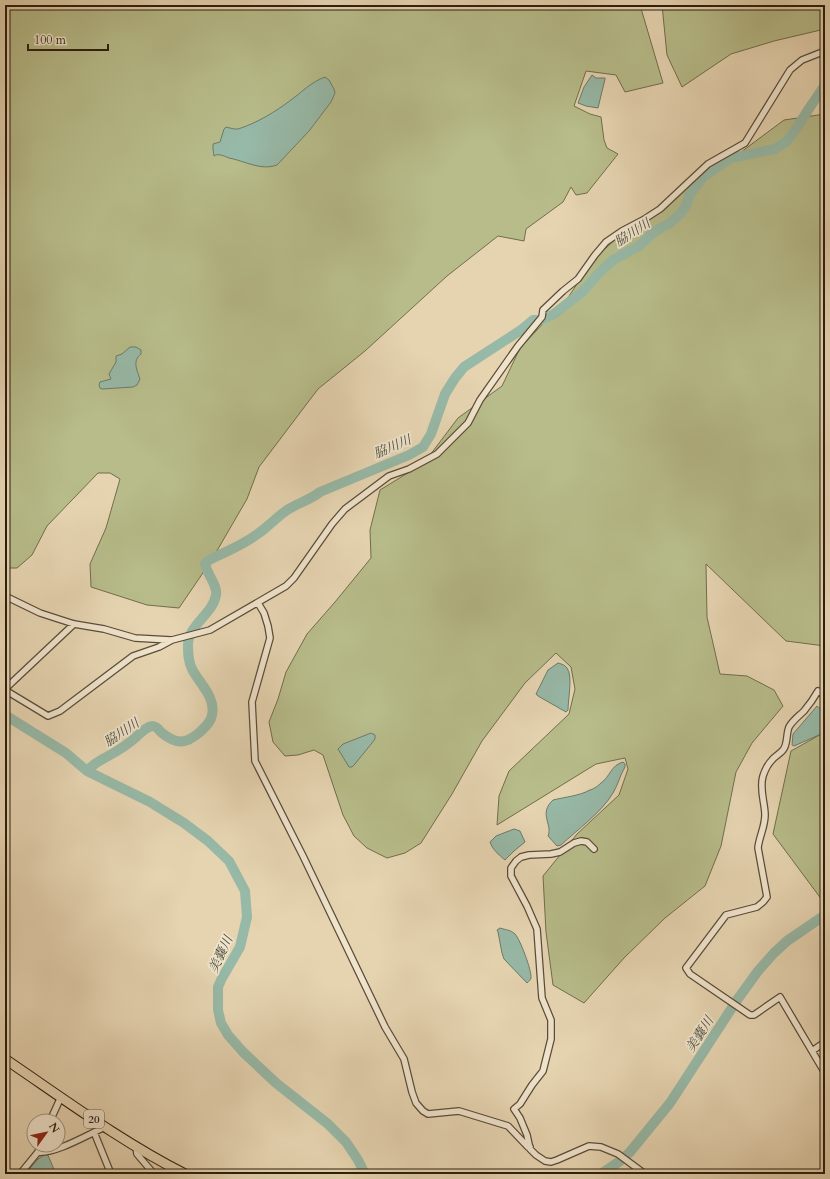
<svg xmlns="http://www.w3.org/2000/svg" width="830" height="1179" font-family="Cardo,'Noto Serif JP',serif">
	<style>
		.green { fill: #b7bc8a; stroke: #716d4c }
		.water { fill: #97b9a7; stroke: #6c7b6a }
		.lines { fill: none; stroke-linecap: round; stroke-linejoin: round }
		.river { stroke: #97b9a7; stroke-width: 10 }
		.minor-casing { stroke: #5a4c37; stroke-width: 8 }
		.primary-casing { stroke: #2b1e0e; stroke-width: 11 }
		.minor { stroke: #efe3cc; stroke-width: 5.5 }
		.primary { stroke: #e6d4b1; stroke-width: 9 }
		.labels { text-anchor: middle; stroke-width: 3.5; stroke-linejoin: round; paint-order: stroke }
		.shield { fill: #efe3cc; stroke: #665947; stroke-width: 1 }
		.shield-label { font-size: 11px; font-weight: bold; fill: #2b1e0e }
		.water-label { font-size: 13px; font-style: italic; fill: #4b4c3c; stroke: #efe3cc }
	</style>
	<rect width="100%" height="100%" fill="#e6d4b1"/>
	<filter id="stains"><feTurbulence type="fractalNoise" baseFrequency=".005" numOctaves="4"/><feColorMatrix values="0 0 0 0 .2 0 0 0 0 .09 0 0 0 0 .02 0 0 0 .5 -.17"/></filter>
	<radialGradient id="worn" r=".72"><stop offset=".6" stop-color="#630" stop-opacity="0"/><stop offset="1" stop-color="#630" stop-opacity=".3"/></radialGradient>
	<path class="green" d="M5 5H640L663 83 625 92 616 75 586 71 574 106 590 114 601 117 604 140 607 148 618 154 587 193 576 195 571 187 563 202 526 229 524 241 498 236 447 276 365 351 318 389 259 467 247 499 211 561 179 608 147 605 91 587 90 564 106 528 120 479 110 473H98L47 526 32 555 17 568H5Z
		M662 5H825V29L774 41 731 54 682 87 667 55Z
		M825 114V646L786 641 706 564 707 617 720 674 747 676 774 690 783 706 752 743 736 772 721 846 705 886 665 918 624 958 584 1003 553 985 546 932 543 876 577 834 619 795 628 769 625 758 596 764 497 825 499 796 509 771 569 714 575 689 571 667 556 653 525 683 482 741 452 794 421 843 405 853 387 858 367 848 354 836 343 815 323 755 314 750 298 755 285 756 273 742 269 722 278 699 286 672 307 634 335 602 371 558 370 530 380 490 424 463 458 418 502 386 520 348 569 296 593 260 633 223 733 158 784 120Z
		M825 732V904L773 834 791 751Z"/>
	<path class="water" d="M592 75 596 78H605V79L598 108 586 106 578 103 584 87Z
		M325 77 329 80 334 89 335 93 331 102 309 131 277 165C261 171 245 161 229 158 226 157 223 155 220 155 218 154 216 155 214 156L213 149V144L220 142 224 129 226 127 234 129H238C257 123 275 112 291 100 302 92 311 82 325 77Z
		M130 347H136L141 350V354C132 361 137 370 140 379L137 385 133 387 102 389 100 388 99 385 100 382 111 379 109 374 116 362V356L122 354Z
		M558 663C562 664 565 665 567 668 573 676 568 699 568 710L566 712 538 696 536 694 548 670Z
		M817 706 825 713C825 721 825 728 819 735L794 746 792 745 793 734Z
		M371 733 375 735V739L372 743 354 765 352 767H349L338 749 343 744Z
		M623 762 625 764V767C620 775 618 785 613 793 602 812 577 830 561 845L557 846 548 836C553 824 538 814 553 800 565 797 579 796 590 790 594 789 598 786 601 783 610 777 611 765 623 762Z
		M514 829 520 831 525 842 514 851 505 860C499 855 492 849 490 842L496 836Z
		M500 928C506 930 511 930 515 934 520 939 532 971 531 978 530 981 529 981 527 983L504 959 502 953 498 932 497 930Z
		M47 1153 56 1174H25L38 1159Z"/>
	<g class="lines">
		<path class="river" d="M5 715 66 753 87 771 150 802 184 823 208 841 229 861 245 891 247 917 240 947 222 978 218 987V1010L221 1023 228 1035 243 1052 276 1083 328 1124 346 1142 358 1160 365 1174
			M87 771C95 762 100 761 110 755 119 750 127 745 135 738 139 734 146 727 152 726 157 726 159 730 162 733 177 745 186 744 200 732 205 727 211 722 212 715 216 697 199 683 192 669 188 661 188 653 188 645 188 625 213 614 216 595 218 586 207 574 205 564L209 560C230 550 253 540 270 524 276 519 280 515 287 510 298 503 310 500 320 492L409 455 423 447 431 434 445 394 455 378 464 367 521 330 533 320H541L554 314 582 292 600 272 613 260 639 246 653 233 662 227 669 224 681 213 686 206 689 196 702 178 731 158 775 149 787 141 796 129 810 107 825 85
			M601 1174 620 1161 630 1152 670 1103 737 1000 758 971 774 953 787 941 825 915"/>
		<g class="minor-casing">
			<path id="minor" d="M5 596 40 613 74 624 104 629 135 638 171 640
				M258 603 264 613 268 626 270 638 252 702 255 761 303 856 385 1027 404 1059 412 1092 416 1103 423 1111 428 1114 459 1111 508 1126 528 1147H530
				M5 689 74 624
				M5 690 48 716 60 711 133 656 159 647 172 640 210 630 286 586 294 578 332 524 345 509 389 476 409 469 437 454 468 423 480 400 518 346 542 317 543 310 563 291 578 279 595 255 606 242 622 231 643 220 660 209 708 164 745 143 790 70 802 60 825 51
				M825 695 818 691C814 698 809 705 804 711 799 716 793 720 789 727 786 734 788 744 783 750 780 754 775 756 772 760 768 764 765 770 763 776 759 789 765 803 765 815 765 827 759 837 758 848L767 897 763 902 757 907 726 915 686 968 690 974 750 1015H754L780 997 825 1073
				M594 849 587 842 581 841 574 843 560 852 551 854 529 855 521 857 516 861 511 868V876L527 906 537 929 542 998 551 1020V1039L543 1071 532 1085 520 1104 514 1109 520 1118 527 1135 530 1149 536 1155 545 1161 551 1162 557 1160 589 1146 601 1147 618 1154 645 1174
				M812 1051 825 1042
				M50 1121 61 1097
				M94 1132 111 1174
				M136 1147 137 1154 154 1174
				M38 1152C55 1154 87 1135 103 1128L105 1126
				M20 1174 38 1152 40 1145
				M286 1174 289 1173 303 1174"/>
		</g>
		<g class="primary-casing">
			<path id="primary" d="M5 1059C64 1099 122 1142 185 1174"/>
		</g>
		<use href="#minor" class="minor"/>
		<use href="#primary" class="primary"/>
	</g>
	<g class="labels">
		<rect class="shield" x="84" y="1110" width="20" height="18" rx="3"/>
		<g class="shield-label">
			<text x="94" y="1123">20</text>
		</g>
		<g class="water-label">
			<text transform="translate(632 232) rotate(-33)" y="5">脇川川</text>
			<text transform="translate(392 446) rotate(-23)" y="5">脇川川</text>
			<text transform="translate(121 732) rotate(-34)" y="5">脇川川</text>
			<text transform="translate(220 954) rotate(-65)" y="5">美嚢川</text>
			<text transform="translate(699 1034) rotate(-57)" y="5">美嚢川</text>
		</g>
	</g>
	<rect width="830" height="1179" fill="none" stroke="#e6d4b1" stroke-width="20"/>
	<rect x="6" y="6" width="818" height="1167" fill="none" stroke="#2b1e0e" stroke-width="2"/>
	<rect x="10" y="10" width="810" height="1159" fill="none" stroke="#2b1e0e"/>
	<g transform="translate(46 1133) rotate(57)"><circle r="19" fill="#efe3cc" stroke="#a19480"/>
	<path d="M0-3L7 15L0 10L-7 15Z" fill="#8f2418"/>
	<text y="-6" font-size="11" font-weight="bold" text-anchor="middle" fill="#2b1e0e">N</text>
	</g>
	<path d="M28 44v6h80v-6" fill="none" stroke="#2b1e0e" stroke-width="2"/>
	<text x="34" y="44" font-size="12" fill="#2b1e0e" stroke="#efe3cc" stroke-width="3" paint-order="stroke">100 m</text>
	<rect width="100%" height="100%" filter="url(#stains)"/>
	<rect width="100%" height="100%" fill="url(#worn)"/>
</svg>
